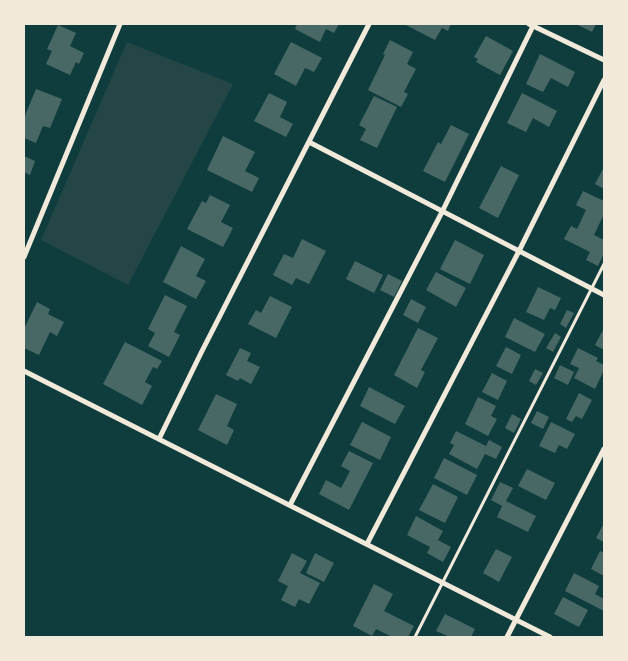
<svg xmlns="http://www.w3.org/2000/svg" width="628" height="661" font-family="Karla,sans-serif">
	<style>
		.green { fill: #244646 }
		.building { fill: #486865 }
		.lines { fill: none; stroke-linecap: round; stroke-linejoin: round }
		.service { stroke: #f1e9da; stroke-width: 3 }
		.minor { stroke: #f1e9da; stroke-width: 5 }
	</style>
	<rect width="100%" height="100%" fill="#0f3d3e"/>
	<path class="green" d="M127 42 233 84 128 285 41 240Z"/>
	<path class="building" d="M297 24H339L334 33 326 29 320 42 295 29Z
		M404 24H451L448 31 442 28 435 40Z
		M576 24H596L592 32Z
		M58 25 76 33 70 46 84 53 79 64 76 62 70 75 46 64 52 51 47 49Z
		M486 36 513 51 500 75 476 62 478 59 474 57Z
		M390 40 413 52 407 64 416 69 404 92 408 94 401 107 368 90 385 55 383 54Z
		M291 42 322 58 314 72 305 68 296 86 274 74Z
		M540 54 575 72 568 87 551 78 543 92 526 84Z
		M36 89 62 99 50 128 43 126 36 143 24 138V118Z
		M269 93 287 102 280 117 293 124 286 137 254 121Z
		M522 93 557 111 549 127 533 118 526 132 507 123Z
		M374 96 397 107 377 148 360 140 366 129 359 125Z
		M451 125 469 134 445 182 423 171 438 142 441 144Z
		M223 136 255 152 245 171 259 178 252 192 207 170Z
		M24 156 35 161 30 175 24 172Z
		M501 166 519 175 498 218 479 208Z
		M604 167V189L595 184Z
		M583 191 604 201V214L594 235 604 240V253L598 266 586 260 590 252 564 239 571 226 577 229 586 210 576 205Z
		M210 195 230 205 221 222 233 228 223 247 187 229 202 201 206 203Z
		M302 239 326 251 309 284 296 278 292 285 273 275 284 254 293 258Z
		M455 240 484 255 470 284 440 269Z
		M181 246 205 259 196 276 206 281 196 299 163 282Z
		M355 261 383 275 374 293 346 279Z
		M436 272 466 288 456 307 426 290Z
		M388 274 402 281 394 297 380 290Z
		M538 287 561 298 555 310 550 308 544 320 526 312Z
		M165 295 187 306 174 332 180 335 169 357 148 346 155 333 148 329Z
		M270 296 292 307 276 338 248 324 256 310 261 313Z
		M411 299 426 307 418 323 403 315Z
		M37 302 50 309 48 314 64 322 57 336 50 332 39 355 24 348V329Z
		M567 310 574 313 566 328 560 324Z
		M514 318 545 334 535 352 505 337Z
		M418 328 438 338 421 370 425 372 417 388 394 375Z
		M604 328V350L595 345Z
		M555 333 561 337 553 352 546 348Z
		M125 342 162 361 157 369 153 367 145 382 152 386 142 405 103 384Z
		M506 347 521 355 512 374 496 366Z
		M240 348 251 353 247 361 260 367 251 384 240 378 238 381 226 375Z
		M578 348 598 358 596 361 604 365V370L595 389 574 378 579 368 570 364Z
		M560 365 574 372 568 385 554 378Z
		M535 369 543 373 536 385 529 381Z
		M492 373 507 381 498 400 482 392Z
		M369 387 405 406 395 424 360 406Z
		M579 393 592 400 582 419 576 416 572 422 566 419Z
		M216 394 237 404 227 426 234 430 227 445 198 430Z
		M478 397 496 406 491 416 497 419 488 436 465 424Z
		M537 411 549 417 543 429 531 423Z
		M512 414 521 419 514 433 505 428Z
		M362 422 391 437 380 460 350 445Z
		M551 422 575 434 567 449 559 445 555 453 539 446Z
		M456 431 486 446 489 440 502 447 496 459 485 454 477 469 449 454 454 445 450 443Z
		M349 451 373 463 349 510 319 494 326 480 341 488 350 471 341 466Z
		M444 458 477 475 467 495 434 478Z
		M527 469 555 483 546 500 518 486Z
		M500 482 513 488 506 501 536 516 528 532 497 517 502 506 491 500Z
		M433 484 458 497 445 523 419 510Z
		M416 516 443 531 438 540 451 547 443 562 427 553 430 547 407 535Z
		M604 523V542L596 538Z
		M496 549 512 557 499 582 483 573Z
		M600 551 604 553V576L591 569Z
		M292 553 307 561 300 573 320 583 309 604 299 599 295 607 281 600 288 586 278 581Z
		M315 553 334 563 324 582 306 573Z
		M574 573 599 586 595 594 604 599V611L565 591Z
		M374 584 393 594 384 611 414 626 408 637H392L376 629 372 636 353 626Z
		M563 597 588 610 579 627 554 614Z
		M445 614 475 629 471 637H450L436 631Z"/>
	<g class="lines">
		<path class="service" d="M415 637 604 264"/>
		<path class="minor" d="M529 24 604 60
			M309 142 604 295
			M24 257 120 24
			M24 371 550 637
			M159 439 201 353 369 24
			M290 505 442 212 533 26
			M367 544 519 251 604 80
			M507 637 604 449"/>
	</g>
	<rect width="628" height="661" fill="none" stroke="#f1e9da" stroke-width="50"/>
</svg>
